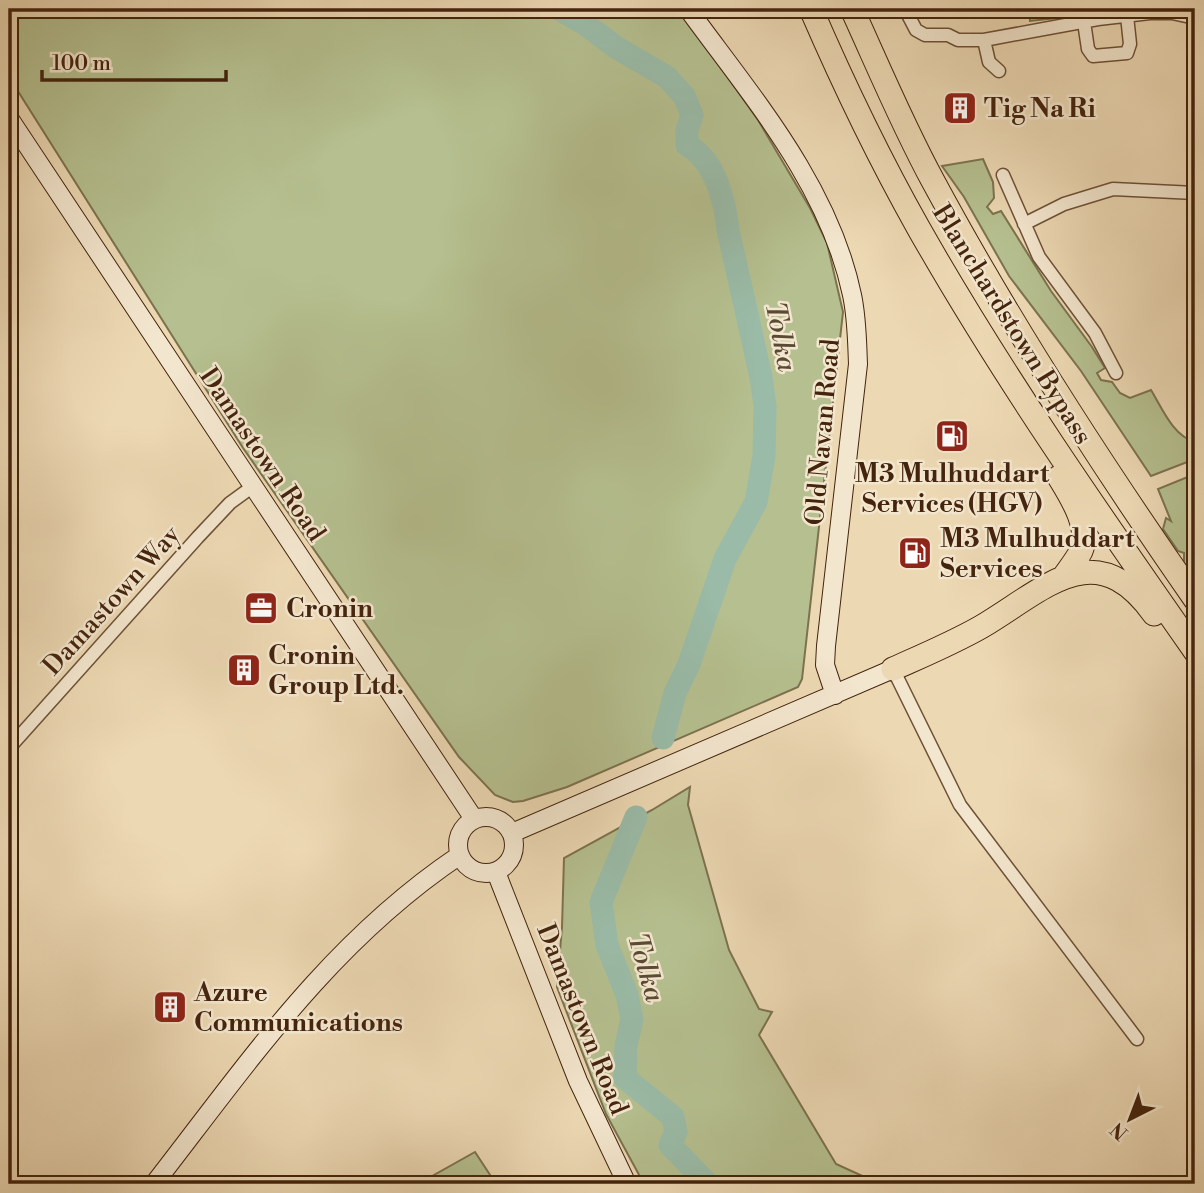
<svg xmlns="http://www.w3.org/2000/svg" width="1204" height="1193" font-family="'Libre Bodoni',serif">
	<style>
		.green { fill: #b5bf8f; stroke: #7c724e; stroke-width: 2 }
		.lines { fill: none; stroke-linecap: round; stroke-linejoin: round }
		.river { stroke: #9abba7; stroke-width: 23 }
		.street-casing { stroke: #6e5136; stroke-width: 15 }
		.secondary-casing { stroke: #44240d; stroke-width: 20 }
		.highway-casing { stroke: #44240d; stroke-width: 25 }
		.street { stroke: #f3e6ce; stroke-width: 12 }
		.secondary { stroke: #f3e6ce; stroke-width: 18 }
		.highway { stroke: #ecd8b3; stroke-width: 23 }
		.labels { text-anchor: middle; stroke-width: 5; stroke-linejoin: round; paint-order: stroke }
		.poi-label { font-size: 26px; font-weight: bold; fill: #44240d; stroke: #f3e6ce; text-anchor: start }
		.street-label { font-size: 26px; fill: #44240d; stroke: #f3e6ce }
		.water-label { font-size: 28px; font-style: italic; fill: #5a4a34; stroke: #f3e6ce }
	</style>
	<rect width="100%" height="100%" fill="#ecd8b3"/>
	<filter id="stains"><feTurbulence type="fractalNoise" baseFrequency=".00286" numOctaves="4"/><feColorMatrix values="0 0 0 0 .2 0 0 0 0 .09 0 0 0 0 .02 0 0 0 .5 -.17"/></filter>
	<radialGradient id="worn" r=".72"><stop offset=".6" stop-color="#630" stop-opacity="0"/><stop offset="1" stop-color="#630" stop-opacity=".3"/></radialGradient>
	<path class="green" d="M9 9H679L758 120 810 208 827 243 843 312 802 679 798 687 567 787 523 801 513 802 495 795 459 757 243 448 9 77Z
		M1030 9H1143L1030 21Z
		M983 159 993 182 994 198 987 207 993 214 1001 211 1051 291 1092 347 1105 368 1097 373 1101 380 1112 382 1120 393 1130 398 1151 390C1162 408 1173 436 1195 442V459L1151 476 1081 371 1009 276 964 197 942 166Z
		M1195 474V579L1184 563V553L1178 551 1163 529 1166 518 1171 521 1158 489Z
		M690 787 688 805 729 950 759 1009 772 1012 759 1035 836 1164 880 1184H644L606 1114 557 987 562 927 564 858 652 810Z
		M475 1152 496 1184H418Z"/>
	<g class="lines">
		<path class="river" d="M559 9 585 24 617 48 667 77 684 96 692 115 687 130V145C715 160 725 201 728 230L761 377 765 406 764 456 756 502 725 559 689 664 675 693 663 738
			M636 817 601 902 607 945 627 995 632 1019 626 1046 625 1078 673 1117 676 1132 670 1145 708 1184"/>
		<g class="street-casing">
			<path id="street" d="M905 9 916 30 925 35H948L958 40H984L1098 19 1150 13H1172L1195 18
				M1084 22 1088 49 1093 56 1127 53 1130 44 1127 16
				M984 40 989 62 999 71
				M1003 175 1039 257 1095 333 1116 373
				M1024 224 1064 204 1113 189 1195 193
				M893 669 960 805 1137 1039
				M9 748 198 537 230 503 252 487"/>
		</g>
		<g class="secondary-casing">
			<path id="secondary" d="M688 9C752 97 829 185 852 295 857 318 857 341 858 364L826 646 825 665 835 695
				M9 118 474 819
				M458 845a28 28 0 1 1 56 0a28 28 0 1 1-56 0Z
				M512 833 893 669
				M496 872 578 1081 627 1184
				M154 1184C248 1063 330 942 460 855"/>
		</g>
		<g class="highway-casing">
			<path id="highway" d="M811 9C843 83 879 158 919 229 1002 375 1099 514 1195 651
				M852 9C878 66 903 126 933 181 1011 326 1101 464 1195 599
				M1059 477C1071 497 1091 527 1081 551 1077 559 1070 568 1065 575
				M893 669C922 656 953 643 981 627 1044 590 1095 532 1154 614"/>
		</g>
		<use href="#street" class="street"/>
		<use href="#secondary" class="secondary"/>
		<use href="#highway" class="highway"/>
	</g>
	<defs>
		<g id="building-square" transform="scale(1.75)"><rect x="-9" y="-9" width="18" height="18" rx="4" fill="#8f2418" stroke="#f3e6ce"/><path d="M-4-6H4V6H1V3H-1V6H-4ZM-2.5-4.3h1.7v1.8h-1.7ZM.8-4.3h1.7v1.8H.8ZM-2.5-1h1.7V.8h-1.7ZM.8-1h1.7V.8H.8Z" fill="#fff"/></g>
		<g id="fuel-square" transform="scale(1.75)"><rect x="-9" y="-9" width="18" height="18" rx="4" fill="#8f2418" stroke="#f3e6ce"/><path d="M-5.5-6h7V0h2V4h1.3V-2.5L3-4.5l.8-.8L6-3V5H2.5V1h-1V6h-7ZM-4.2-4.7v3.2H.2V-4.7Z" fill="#fff"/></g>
		<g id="office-square" transform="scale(1.75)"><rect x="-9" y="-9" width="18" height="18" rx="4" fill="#8f2418" stroke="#f3e6ce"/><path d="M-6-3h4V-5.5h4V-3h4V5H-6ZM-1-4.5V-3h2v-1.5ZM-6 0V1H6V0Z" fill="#fff"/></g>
	</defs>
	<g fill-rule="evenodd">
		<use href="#building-square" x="960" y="108"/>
		<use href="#fuel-square" x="952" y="436"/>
		<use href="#fuel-square" x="915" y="553"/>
		<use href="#office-square" x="261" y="608"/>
		<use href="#building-square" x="244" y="670"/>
		<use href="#building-square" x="170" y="1007"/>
	</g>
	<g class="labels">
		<g class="poi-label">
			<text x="984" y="117">Tig Na Ri</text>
			<text x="952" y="482" text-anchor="middle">M3 Mulhuddart<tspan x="952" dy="30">Services (HGV)</tspan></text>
			<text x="940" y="547">M3 Mulhuddart<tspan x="940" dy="30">Services</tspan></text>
			<text x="286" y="617">Cronin</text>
			<text x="268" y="664">Cronin<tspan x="268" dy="30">Group Ltd.</tspan></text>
			<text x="194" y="1001">Azure<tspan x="194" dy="30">Communications</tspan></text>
		</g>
		<g class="street-label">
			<text transform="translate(1013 324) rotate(58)" y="9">Blanchardstown Bypass</text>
			<text transform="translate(822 432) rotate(-85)" y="9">Old Navan Road</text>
			<text transform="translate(263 454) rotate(56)" y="9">Damastown Road</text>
			<text transform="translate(111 600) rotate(-48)" y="9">Damastown Way</text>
			<text transform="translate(583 1019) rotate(68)" y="9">Damastown Road</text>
		</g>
		<g class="water-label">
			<text transform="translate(782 336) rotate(79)" y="10">Tolka</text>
			<text transform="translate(647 967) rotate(74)" y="10">Tolka</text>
		</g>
	</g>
	<rect width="1204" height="1193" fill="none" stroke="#ecd8b3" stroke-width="35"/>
	<rect x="10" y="10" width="1183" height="1172" fill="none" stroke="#44240d" stroke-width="3.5"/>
	<rect x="18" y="18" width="1169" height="1158" fill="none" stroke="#44240d" stroke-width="2"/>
	<g transform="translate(1130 1119) rotate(222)" stroke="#f3e6ce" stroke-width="5" paint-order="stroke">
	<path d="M0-5L12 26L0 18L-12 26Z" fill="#44240d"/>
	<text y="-10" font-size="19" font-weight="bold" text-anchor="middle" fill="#44240d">N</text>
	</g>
	<path d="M42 70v10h184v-10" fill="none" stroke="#44240d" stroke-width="3.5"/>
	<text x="52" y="70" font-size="21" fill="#44240d" stroke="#f3e6ce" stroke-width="5" paint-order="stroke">100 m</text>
	<rect width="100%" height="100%" filter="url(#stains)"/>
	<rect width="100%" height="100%" fill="url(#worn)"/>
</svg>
